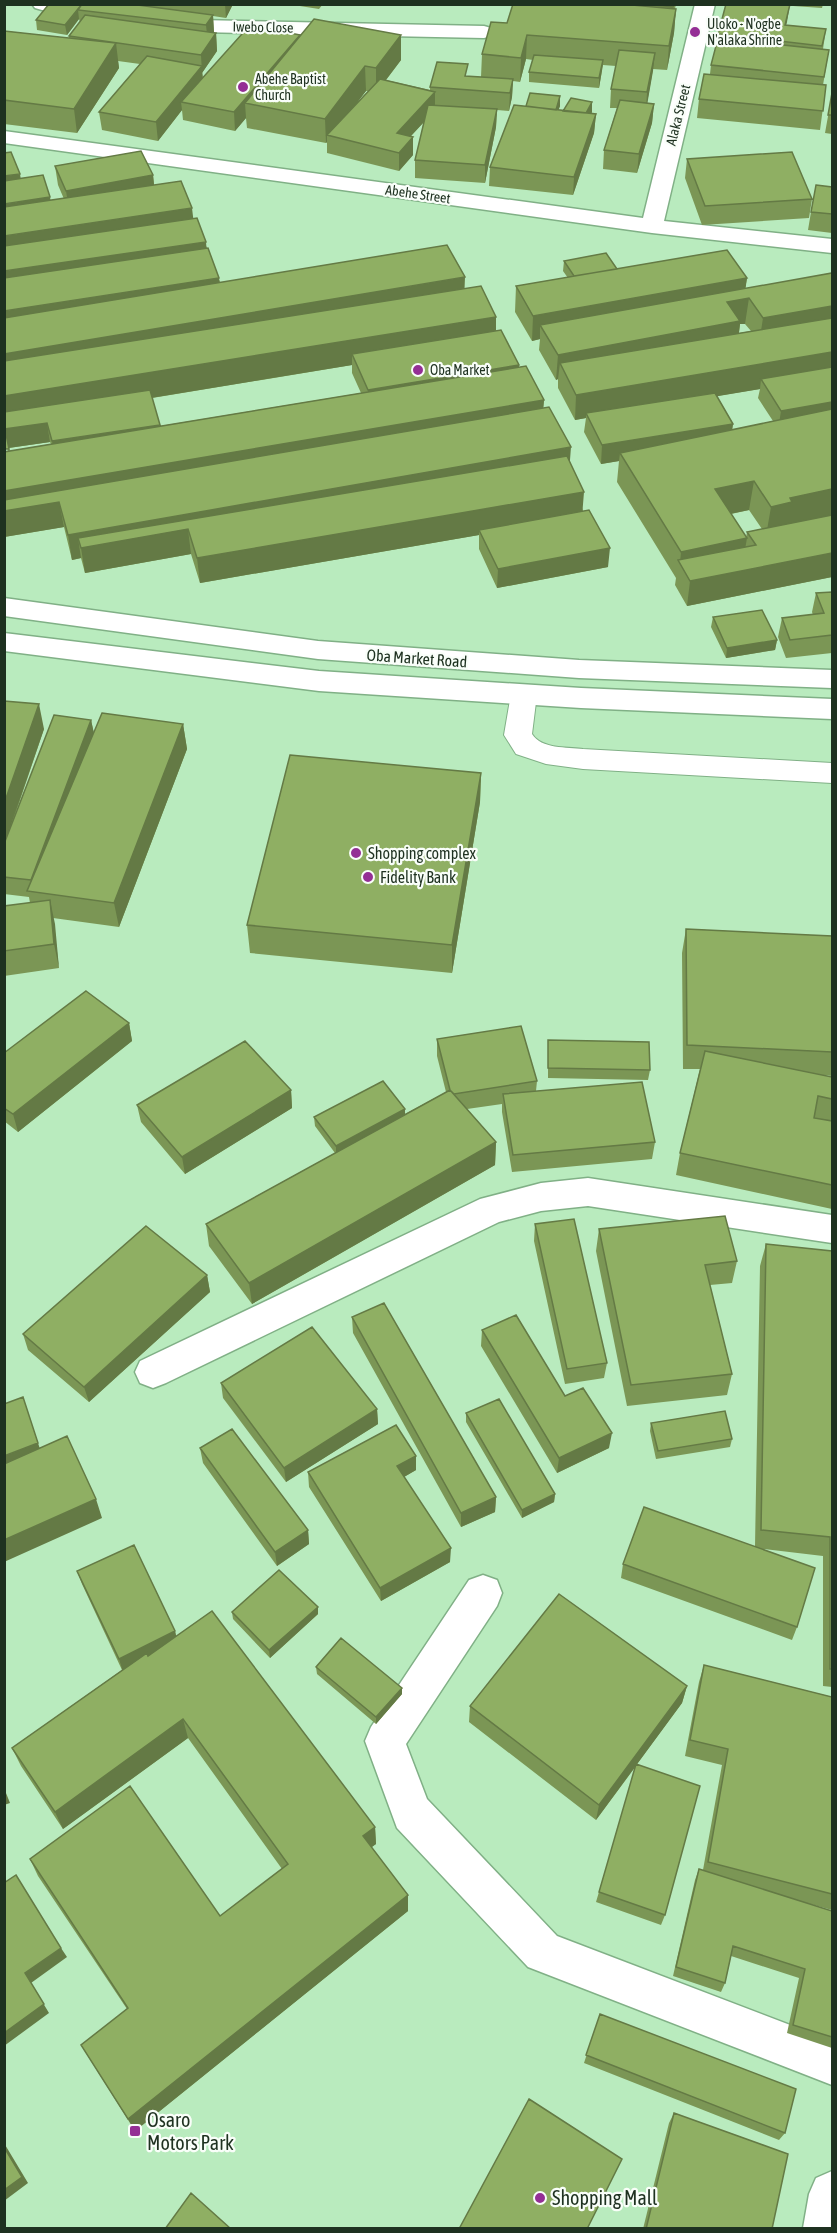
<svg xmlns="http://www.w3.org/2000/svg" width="837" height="2233" font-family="'Asap Condensed',sans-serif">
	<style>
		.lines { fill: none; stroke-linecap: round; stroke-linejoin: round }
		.lane-casing { stroke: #80b086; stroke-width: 2 }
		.street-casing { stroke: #80b086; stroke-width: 3 }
		.primary-casing { stroke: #80b086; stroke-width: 3 }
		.lane { fill: #fff; fill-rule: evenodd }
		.street { fill: #fff; fill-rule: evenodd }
		.primary { fill: #fff; fill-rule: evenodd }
		.wall { fill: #7b9655; fill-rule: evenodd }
		.shaded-wall { fill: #647a45 }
		.building { fill: #8faf63; stroke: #647a45; stroke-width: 1.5 }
		.poi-dot { fill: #942f95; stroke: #f9fef9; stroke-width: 2 }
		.labels { text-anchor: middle; stroke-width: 4.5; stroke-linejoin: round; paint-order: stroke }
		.far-poi-label { font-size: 14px; fill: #1e3120; stroke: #f9fef9; text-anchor: start }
		.far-street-label { font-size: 14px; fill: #1e3120; stroke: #f9fef9 }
		.street-label { font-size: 16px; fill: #1e3120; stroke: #f9fef9 }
		.poi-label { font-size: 16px; fill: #1e3120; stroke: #f9fef9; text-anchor: start }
		.near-poi-label { font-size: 20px; fill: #1e3120; stroke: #f9fef9; text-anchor: start }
	</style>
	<rect width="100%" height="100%" fill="#b9ebbe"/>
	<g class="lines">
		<g class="lane-casing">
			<path id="lane" d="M524 685 533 688 537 694 532 734C541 749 567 747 583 749L832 763V783L583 769 546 764 516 754 504 735 511 694 515 688Z"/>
		</g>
		<g class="street-casing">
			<path id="street" d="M32 4H89L100 7 103 11 100 15 93 17 42 10 35 8Z
				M695 4H715L664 221 832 239V253L652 233 4 143V131L643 218Z
				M168 16 199 20 484 26 491 28 494 32 491 36 484 38 199 32 161 26 158 22 161 18Z
				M588 1178 832 1215V1243L588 1206 541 1211 499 1222 166 1383 153 1388 140 1383 135 1372 140 1361 480 1199 541 1183Z
				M483 1575 497 1580 502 1593 497 1606 406 1744 427 1799 557 1936 832 2041V2085L528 1967 397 1828 365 1741 371 1727 469 1580Z
				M832 2171V2228H803L809 2194 816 2178Z"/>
		</g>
		<g class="primary-casing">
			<path id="primary" d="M4 598 318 641 579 660 832 670V688L579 678 318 659 4 616Z
				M4 633 319 671 581 688 832 699V719L581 708 319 691 4 651Z"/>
		</g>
		<use href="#lane" class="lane"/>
		<use href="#street" class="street"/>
		<use href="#primary" class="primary"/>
	</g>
	<path class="wall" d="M49 4H233L226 18 213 16 214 33H216L217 51 202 73 203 78 300 35H401V60L386 80 430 90V87L468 76 481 77 482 54 507 23 513 4H676L675 9H676L674 33 667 70 653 69 647 103 654 104 652 123 637 173 603 169 604 150 617 108H610L611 89 616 66 603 65 599 88 529 82V72L533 60 526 59 520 82 513 81 512 97 509 111 497 110 496 127 485 183 415 178V160L424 122 411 136 413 155 399 171 327 153V142L326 143 247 128 246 118 235 131 183 120 182 110 158 141 102 130 99 112 140 64 118 61 119 68 77 133 4 124V31L69 38V36L80 22 79 19 67 35 37 30 36 20ZM366 91H368L354 106Z
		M287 4H323L319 9Z
		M793 4H823L822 8 793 6Z
		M786 25 826 29 823 49 829 50 823 85H826L820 130 697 118 699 99 710 74 711 65 716 46 718 34Z
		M832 88V134L825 133 832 94Z
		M560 96V106L558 110 592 112 591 114H596L594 133 573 195 489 186 490 167 526 106Z
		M687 159 812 199 809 218 702 225 685 178Z
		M55 166 153 175 154 185 193 219 207 248 220 282 464 289 496 317V331L519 365V367L544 400 543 408 570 462 583 511 608 567 497 588 479 549V535L200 583 191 554 85 573 81 558 72 560 64 527 4 537 20 174V178L50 197V201L64 199 58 185ZM352 365V373L361 393 160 426 152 398ZM50 442 51 444 10 451 9 448Z
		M832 187V233L808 230 811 212Z
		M564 261 617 269 747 278 745 289 832 273V577L687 606 675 585 676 578 617 482 619 461 601 464 584 432 586 418 575 420 558 388V379L556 380 539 350 540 339 532 341 515 312 516 286 568 278 563 271ZM740 324H745L751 331 739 333ZM760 389 758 398 773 421 732 430 733 424 717 396ZM749 510 762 529 747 532 746 538 731 514Z
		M832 592V653L786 658 778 637 782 618 813 615 812 612 816 593Z
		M713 617 777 640 775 650 726 658 711 627Z
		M4 701 44 729 9 833 91 720 94 734 183 724 187 749 119 927 53 918 59 968 4 976V906L30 903 29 897 4 894Z
		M481 773 480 802 452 973 250 953 247 925Z
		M686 929 832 936V1076L824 1075 832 1077V1209L676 1175 680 1153 700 1069H683L682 953Z
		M129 1023 132 1041 18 1132 4 1121V1053Z
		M437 1039 537 1081 536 1091 655 1142 652 1159 512 1172 502 1112V1104L467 1109 496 1142 495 1165 252 1304 209 1246 206 1224 335 1153 315 1126 314 1117 405 1114 446 1092 437 1056Z
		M548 1040 650 1070 648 1080 548 1078Z
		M291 1090 292 1108 185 1174 141 1122 137 1105Z
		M535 1224 607 1363 604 1378 565 1384 534 1241Z
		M599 1229 737 1261 732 1283 710 1285 732 1374 727 1395 627 1406 596 1251Z
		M766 1244 832 1251V1687L823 1686V1556L764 1549 797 1627 792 1640 621 1578 623 1564 755 1546 760 1266Z
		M207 1275 210 1292 89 1402 28 1350 23 1334Z
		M352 1317 496 1497 495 1512 461 1527 353 1333Z
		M482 1330 565 1396 609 1448 557 1473 481 1346Z
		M221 1383 377 1409 378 1424 286 1482 223 1398Z
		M466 1413 555 1494 554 1502 522 1518 466 1422Z
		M651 1423 732 1439 730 1447 656 1459 650 1431Z
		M200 1448 308 1530 309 1544 277 1566 203 1463Z
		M416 1456V1470L404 1477 450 1562 381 1601 309 1487 308 1472Z
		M77 1571 175 1631 176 1636 375 1827 376 1844 371 1847 408 1895V1911L135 2131 81 2045 127 2009 38 1876 30 1859 220 1916 282 1869 188 1738 63 1829 21 1766 12 1748 122 1670 82 1584Z
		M232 1612 318 1614 270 1658 233 1619Z
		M704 1665 832 1697V1910L803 1902 832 1911V2048L787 2033 799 1978 731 1956 725 1983 721 1992 673 1976 695 1880 699 1869 703 1870 722 1765 685 1756 699 1682Z
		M316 1667 402 1688V1694L376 1724 317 1674Z
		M687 1686 682 1703 637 1764 665 1915 661 1925 596 1902 636 1766 596 1820 469 1722 470 1706Z
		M600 2014 785 2133 779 2140 584 2063Z
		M674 2113 772 2229H643L669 2123Z"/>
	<path class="shaded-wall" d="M225 4H233L226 18Z
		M790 4 787 22 782 43 785 25Z
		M676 9 674 33 667 70 669 46Z
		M78 10 79 19 67 35 65 25Z
		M213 15 214 33 208 44 206 25Z
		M216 33 217 51 202 73 201 55Z
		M300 35 245 103 246 118 235 131 234 112Z
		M401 35V60L376 93V68Z
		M527 35 526 59 520 82 521 58Z
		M116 43 119 68 77 133 74 109Z
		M655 53 653 71 646 111 647 92Z
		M603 60 602 70 599 88V78Z
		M202 66 203 84 181 102 182 110 158 141 156 122Z
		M365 66 366 91 332 136 327 135V142L326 143 325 119Z
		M513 79 512 97 509 111 510 93Z
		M435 92V110L397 151V133Z
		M560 96V106L555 120V110Z
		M592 102V112L583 126 584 116Z
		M654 104 652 123 637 173 639 154Z
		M497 109 496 127 485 183V165Z
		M596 114 594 133 573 195 574 177Z
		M413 137V155L399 171V153Z
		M20 174 23 193 4 196V176Z
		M153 175 155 194 69 209 66 191Z
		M50 197 53 216 4 223V204Z
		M192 208 195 233 4 261V236Z
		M206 242 208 267 4 297V271Z
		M465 277 464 302 4 380V354Z
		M219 278 222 303 4 336V311Z
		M747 278 744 299 749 298 745 324H740L737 347 560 363 558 379 556 380 558 355 540 325V339L532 341 533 316Z
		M832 306V330L759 344 763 318Z
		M496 317V342L352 354V365L4 422V396Z
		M832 352V376L761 379 760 389 588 418 586 413V418L575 420 576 395Z
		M519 365 518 384 368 409V390Z
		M544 400 542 425 59 502 64 527 4 537V491Z
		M832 402V421L778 430 781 411Z
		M47 423 50 442 8 448 5 429Z
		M733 424 730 443 620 453 619 461 601 464 602 445Z
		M160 425 163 444 55 460 52 441Z
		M571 447 569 473 188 529 191 554 85 573 81 548 78 538 81 558 72 560 68 535Z
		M754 481 749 510 710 518 715 489Z
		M832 486V517L766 536 771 507 790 498Z
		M584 492 582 517 479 530V535L200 583 197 558Z
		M747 538 742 567 680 563 681 552Z
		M610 548 608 567 497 588 498 569Z
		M832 553V577L687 606 690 581Z
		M777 640 775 650 726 658 727 648Z
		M39 704 44 729 4 845V804Z
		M91 720 95 738 31 880Z
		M183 724 187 749 119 927 114 903Z
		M481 773 480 802 452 973V945Z
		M50 900 55 924 59 968 54 944Z
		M129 1023 132 1041 18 1132 13 1114Z
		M291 1090 292 1108 185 1174 182 1157Z
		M405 1109V1118L336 1155V1146Z
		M496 1142 495 1165 252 1304 249 1283Z
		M207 1275 210 1292 89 1402 84 1387Z
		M377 1409 378 1424 286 1482 284 1468Z
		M612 1433 609 1448 557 1473 559 1458Z
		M38 1443 43 1458 4 1472V1456Z
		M416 1456V1470L397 1481V1466Z
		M555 1494 554 1502 522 1518V1510Z
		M496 1497 495 1512 461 1527V1513Z
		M96 1499 102 1518 4 1562V1540Z
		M308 1530 309 1544 277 1566 275 1552Z
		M451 1548 450 1562 381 1601 380 1588Z
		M318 1607V1614L270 1658 269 1650Z
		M175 1631 178 1645 123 1672 119 1659Z
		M687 1686 682 1703 596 1820 599 1805Z
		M402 1688V1694L376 1724V1717Z
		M183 1719 188 1738 63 1829 55 1812Z
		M4 1788 10 1803 4 1805Z
		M375 1827 376 1844 364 1853 363 1836Z
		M408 1895V1911L135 2131 128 2119Z
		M61 1948 67 1957 31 1983 49 2013 4 2046V2033L25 1973Z
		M4 2143 28 2183 4 2201Z"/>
	<path class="building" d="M49 4H82L65 25 36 20Z
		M82 4H130L213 15 206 25 78 10Z
		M513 4H621L676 9 669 46 527 35 521 58 482 54 491 22 507 23Z
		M645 4H674L673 7Z
		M726 4H790L785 25 826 29 822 46 718 34Z
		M85 15 216 33 201 55 69 36Z
		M314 19 401 35 376 68 365 66 325 119 245 103Z
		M250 25 300 35 234 112 181 102Z
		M4 31 116 43 74 109 4 100Z
		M718 38 829 50 824 77 711 65Z
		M619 50 655 53 647 92 611 89Z
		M534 55 603 60 599 78 529 72Z
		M147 56 202 66 156 122 99 112Z
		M437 62 468 64 465 76 513 79 510 93 430 87Z
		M704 74 826 85 823 111 699 99Z
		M380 79 435 92 397 133 413 137 399 153 327 135Z
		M530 93 560 96 556 110 526 106Z
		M832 93V115H828Z
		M571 98 592 102 586 113 563 111Z
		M620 100 654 104 639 154 604 150Z
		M428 105 497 109 485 165 415 160Z
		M514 105 596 114 574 177 490 167Z
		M141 151 153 175 66 191 55 166Z
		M11 152 20 174 4 176V153Z
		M792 152 812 199 705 206 687 159Z
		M43 175 50 197 4 204V181Z
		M181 181 192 208 4 236V207Z
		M816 185 832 187V214L811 212Z
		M197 218 206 242 4 271V246Z
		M447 245 465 277 4 354V318Z
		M208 248 219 278 4 311V278Z
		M727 250 747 278 533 316 516 286Z
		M606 253 617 269 574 276 564 261Z
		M832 273V306L763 318 749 298 727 302 740 321 558 355 540 325Z
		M481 286 496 317 4 396V361Z
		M832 318V352L576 395 560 363Z
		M501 330 519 365 368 390 352 354Z
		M526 366 544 400 4 491V452Z
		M832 367V402L781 411 761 379Z
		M150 390 160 425 52 441 47 423 5 429 9 449H4V412Z
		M715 393 733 424 602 445 586 413Z
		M549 407 571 447 68 535 59 502 4 511V500Z
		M832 409V489L790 498 792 502 771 507 754 481 715 489 747 538 681 552 620 453Z
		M567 456 584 492 197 558 188 529 81 548 78 538Z
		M589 510 610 548 498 569 479 530Z
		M832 515V553L690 581 678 560 756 545 747 532Z
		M832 592V635L790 640 782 618 824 613 816 593Z
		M762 610 777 640 727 648 713 617Z
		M4 701 39 704 4 804Z
		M102 713 183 724 114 903 27 891Z
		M54 715 91 720 31 880 4 877V844Z
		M290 755 481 773 452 945 247 925Z
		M50 900 54 944 4 951V906Z
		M686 929 832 936V1052L687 1045Z
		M86 991 129 1023 13 1114 4 1108V1053Z
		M521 1026 537 1081 454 1094 450 1090 437 1039Z
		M548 1040 649 1042 650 1070 548 1068Z
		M245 1041 291 1090 182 1157 137 1105Z
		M705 1051 832 1077V1099L818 1096 814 1118 832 1121V1185L680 1153Z
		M383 1081 405 1109 336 1146 314 1117Z
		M642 1082 655 1142 513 1155 503 1094Z
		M450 1090 496 1142 249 1283 206 1224Z
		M725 1216 737 1261 705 1265 732 1374 631 1385 599 1229Z
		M574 1219 607 1363 567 1369 535 1224Z
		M146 1226 207 1275 84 1387 23 1334Z
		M766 1244 832 1251V1669H830V1537L761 1530Z
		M384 1303 496 1497 461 1513 352 1317Z
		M516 1315 565 1396 583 1388 612 1433 559 1458 482 1330Z
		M312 1327 377 1409 284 1468 221 1383Z
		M23 1397 38 1443 4 1456V1404Z
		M499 1399 555 1494 522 1510 466 1413Z
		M725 1411 732 1439 658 1451 651 1423Z
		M396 1425 416 1456 397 1466 451 1548 380 1588 308 1472Z
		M232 1429 308 1530 275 1552 200 1448Z
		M67 1436 96 1499 4 1540V1464Z
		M644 1507 815 1568 797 1627 623 1564Z
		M134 1545 175 1631 119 1659 77 1571Z
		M279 1570 318 1607 269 1650 232 1612Z
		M559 1594 687 1686 599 1805 470 1706Z
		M212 1611 375 1827 363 1836 408 1895 128 2119 81 2045 128 2008 30 1859 130 1786 220 1916 288 1864 183 1719 55 1812 12 1748 147 1653 148 1656Z
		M341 1638 402 1688 376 1717 316 1667Z
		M704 1665 832 1697V1894L708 1862 728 1749 690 1740Z
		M636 1764 700 1786 665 1915 599 1892Z
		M699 1869 832 1911V2037L793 2025 805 1969 733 1946 725 1983 676 1967Z
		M16 1875 61 1948 25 1973 44 2004 4 2033V1883Z
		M600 2014 796 2089 785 2133 586 2055Z
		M529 2099 622 2159 587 2229H459Z
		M674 2113 788 2154 772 2229H646Z
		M4 2147 22 2177 4 2190Z
		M191 2193 231 2229H165Z"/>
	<g class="poi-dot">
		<circle cx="695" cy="32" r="6"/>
		<circle cx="243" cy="87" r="6"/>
		<circle cx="418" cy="370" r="6"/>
		<circle cx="356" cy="853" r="6"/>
		<circle cx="368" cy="877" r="6"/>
		<rect x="129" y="2125" width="12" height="12" rx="3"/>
		<circle cx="540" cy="2198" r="6"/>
	</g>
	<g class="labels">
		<g class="far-poi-label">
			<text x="707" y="29">Uloko - N'ogbe<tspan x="707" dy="16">N'alaka Shrine</tspan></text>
			<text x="255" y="84">Abehe Baptist<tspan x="255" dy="16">Church</tspan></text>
			<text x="430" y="375">Oba Market</text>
		</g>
		<g class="far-street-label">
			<text transform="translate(263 27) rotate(1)" y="5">Iwebo Close</text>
			<text transform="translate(678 115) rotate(-76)" y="5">Alaka Street</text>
			<text transform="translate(418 194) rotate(8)" y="5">Abehe Street</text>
		</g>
		<g class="street-label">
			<text transform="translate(417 658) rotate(4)" y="6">Oba Market Road</text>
		</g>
		<g class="poi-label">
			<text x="368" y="859">Shopping complex</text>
			<text x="380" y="883">Fidelity Bank</text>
		</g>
		<g class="near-poi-label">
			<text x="147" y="2127">Osaro<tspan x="147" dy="23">Motors Park</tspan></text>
			<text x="552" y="2205">Shopping Mall</text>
		</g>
	</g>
	<rect width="837" height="2233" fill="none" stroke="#1e3120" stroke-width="12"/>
</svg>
